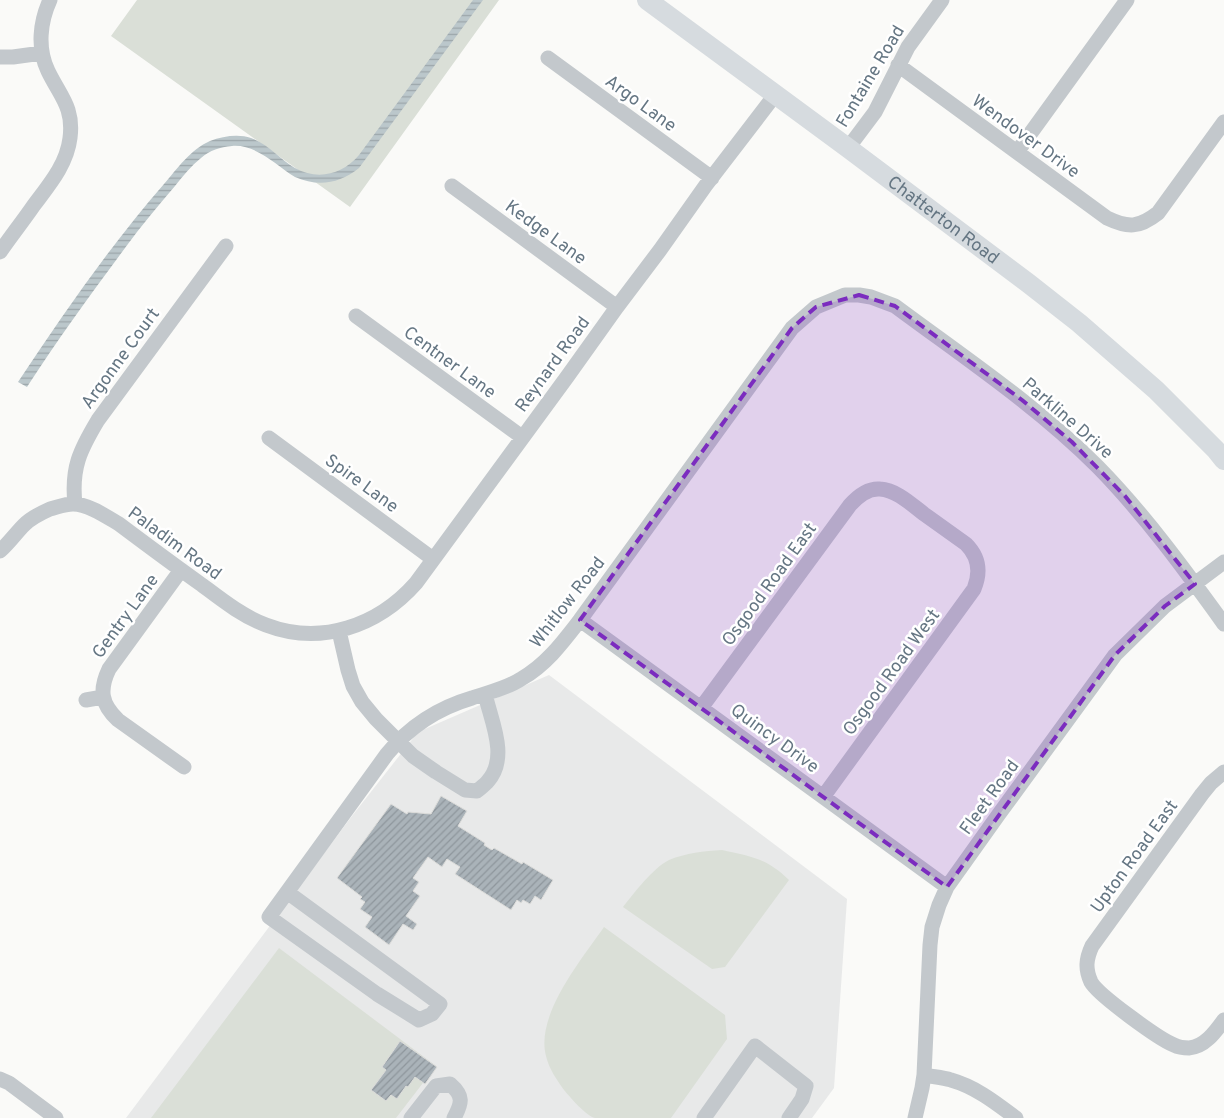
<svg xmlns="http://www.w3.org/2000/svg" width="1224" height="1118" font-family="Overpass,sans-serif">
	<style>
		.built { fill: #e8e9e9 }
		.grass { fill: #dadfd7 }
		.water { fill: url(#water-rules) }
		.building { fill: url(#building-hatch); stroke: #dcdcda }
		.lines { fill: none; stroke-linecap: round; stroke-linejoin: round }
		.minor { stroke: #c3c8cc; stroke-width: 15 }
		.major { stroke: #d6dbdf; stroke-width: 20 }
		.marked { fill: #7b2cbf; fill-opacity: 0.2; stroke: #7b2cbf; stroke-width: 4; stroke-dasharray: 10 6; stroke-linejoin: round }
		.labels { text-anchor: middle; stroke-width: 5; stroke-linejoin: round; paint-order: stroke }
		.street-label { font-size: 18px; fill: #657683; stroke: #fff }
	</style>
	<defs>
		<pattern id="water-rules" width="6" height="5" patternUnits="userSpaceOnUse" patternTransform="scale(1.25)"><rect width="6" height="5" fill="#bbc7cb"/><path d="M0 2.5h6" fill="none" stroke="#9ca6aa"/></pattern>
		<pattern id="building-hatch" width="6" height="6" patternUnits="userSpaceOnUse" patternTransform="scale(1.25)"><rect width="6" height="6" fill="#aab3b9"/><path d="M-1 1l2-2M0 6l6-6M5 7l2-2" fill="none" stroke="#8e969c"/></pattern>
	</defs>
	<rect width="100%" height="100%" fill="#fafaf8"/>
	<path class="built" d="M549 675 847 899 834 1088 812 1118H126L352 816 418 732Z"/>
	<path class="grass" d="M137 0H499L350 207 111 36Z
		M722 850C753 857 766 858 789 880L725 967 712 969 623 907C634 893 653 868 669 860 686 853 704 851 722 850Z
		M604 927 725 1015 727 1039 671 1118C653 1118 636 1118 618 1118 610 1118 602 1118 595 1118 586 1116 570 1097 564 1090 557 1080 549 1069 546 1056 535 1015 582 959 604 927Z
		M279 948 436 1066 396 1118H151Z"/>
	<path class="water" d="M473 0H483L359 168C339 184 318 187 295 177 276 165 256 144 232 146 220 147 210 150 201 158 191 166 183 176 175 186 158 206 141 226 125 248 91 294 58 339 27 387L18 382C63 314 110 246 164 184 177 169 191 149 210 141 223 136 239 134 251 138 268 144 280 159 295 168 318 181 343 174 359 155Z"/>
	<path class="building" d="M441 796 467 811 458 826 485 843 484 845 492 850 494 848 522 864 523 862 553 880 541 900 535 896 530 904 523 900 521 903 517 900 511 910 455 874 460 867 447 859 442 867 428 857 413 878 419 882 413 891 420 896 406 916 417 924 413 930 403 924 389 945 365 927 372 917 360 909 365 902 360 899 362 897 337 878 391 804 407 814 408 812 431 814Z
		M400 1041 437 1067 425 1084 415 1077 408 1087 406 1086 397 1099 391 1095 386 1101 371 1090 386 1070 382 1067Z"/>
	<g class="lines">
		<path class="minor" d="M0 57H13L42 53
			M548 58 712 178
			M898 65 1107 218C1128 228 1139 228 1158 213L1224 122
			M848 148 875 112 908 47 942 0
			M1017 152 1127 0
			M452 186 617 307
			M0 252C11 236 23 221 34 205 49 185 67 164 70 138 74 107 60 96 48 71 37 48 40 22 50 0
			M356 316 522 437
			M269 438 433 559
			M75 504C71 468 80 450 98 420L226 246
			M0 551C9 543 16 533 24 525 31 518 41 513 50 509 58 507 65 504 73 504 88 504 107 517 119 524 147 545 174 565 202 585 222 600 242 616 266 625 321 646 378 626 416 583L567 377 617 307 660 250 706 185 775 95
			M181 570 109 669C99 690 101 704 118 720L184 767
			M580 620 947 887
			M339 631 348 670 353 686 362 702 376 719 413 756 436 772 465 790 477 791C480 788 485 785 488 781 509 757 491 721 485 694
			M86 700 103 697
			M701 708 850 505C858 496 868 488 880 489 897 490 912 505 924 514 938 524 952 534 966 544 979 557 981 572 974 589L823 797
			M1224 772 1211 783 1202 794 1092 946C1086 959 1085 969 1091 982 1098 995 1159 1039 1174 1045 1178 1047 1184 1048 1189 1048 1205 1047 1216 1031 1224 1020
			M287 892 440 1004 432 1014 419 1020 377 994 269 917 387 754C409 727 438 708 472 698 489 692 506 689 521 679 546 665 563 642 580 620L792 328 816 307 845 295H859L871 297 895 306C965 358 1037 406 1098 467 1145 515 1185 570 1224 624
			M924 1075C933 1077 942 1077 951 1080 976 1087 996 1103 1016 1118
			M0 1079 9 1083 56 1118
			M411 1118 436 1086 450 1084C464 1096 462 1103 454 1118
			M704 1118 755 1046 806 1086 802 1099 789 1118
			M915 1118 922 1088 924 1075 930 945 932 927 939 905 947 887 999 814 1115 655 1165 606 1224 562"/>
		<path class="major" id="s1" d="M647 0 848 148 1028 283 1079 323 1156 390 1216 450 1224 460"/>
	</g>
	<path class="marked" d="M859 295 895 306 1022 400 1072 442 1125 496 1195 584 1165 606 1115 655 947 887 580 620 792 328 816 307Z"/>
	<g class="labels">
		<g class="street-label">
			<text transform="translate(870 76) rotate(-59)" y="6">Fontaine Road</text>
			<text transform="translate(641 103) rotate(36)" y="6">Argo Lane</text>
			<text transform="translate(1026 136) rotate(36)" y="6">Wendover Drive</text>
			<text dy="6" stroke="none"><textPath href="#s1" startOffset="369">Chatterton Road</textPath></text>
			<text transform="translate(546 232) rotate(36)" y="6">Kedge Lane</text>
			<text transform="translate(120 358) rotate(-54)" y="6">Argonne Court</text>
			<text transform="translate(450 362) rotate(36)" y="6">Centner Lane</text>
			<text transform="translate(552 364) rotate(-54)" y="6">Reynard Road</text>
			<text transform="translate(1068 418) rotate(41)" y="6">Parkline Drive</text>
			<text transform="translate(362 483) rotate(36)" y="6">Spire Lane</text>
			<text transform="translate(175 543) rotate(36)" y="6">Paladim Road</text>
			<text transform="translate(769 584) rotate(-54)" y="6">Osgood Road East</text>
			<text transform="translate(567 602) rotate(-52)" y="6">Whitlow Road</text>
			<text transform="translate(125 616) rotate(-54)" y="6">Gentry Lane</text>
			<text transform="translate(891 672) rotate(-54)" y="6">Osgood Road West</text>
			<text transform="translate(775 738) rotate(36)" y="6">Quincy Drive</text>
			<text transform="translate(989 797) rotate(-54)" y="6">Fleet Road</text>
			<text transform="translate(1134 856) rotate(-54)" y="6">Upton Road East</text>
		</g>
	</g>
</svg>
